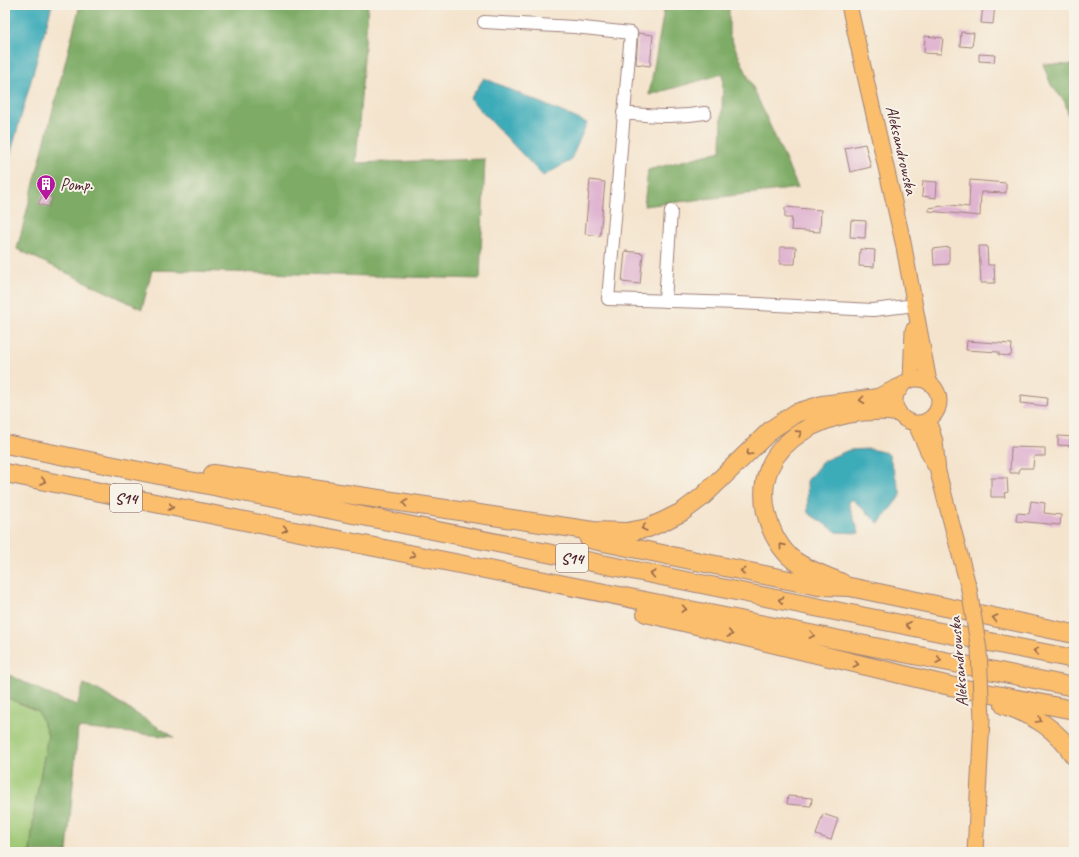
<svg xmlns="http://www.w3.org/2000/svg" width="1079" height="857" font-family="Caveat,sans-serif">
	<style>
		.green { fill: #9ec874; stroke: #747450 }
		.forest { fill: #7eac66; stroke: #646648 }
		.water { fill: #3cacb9; stroke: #436672 }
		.building { fill: #e0b5d1 }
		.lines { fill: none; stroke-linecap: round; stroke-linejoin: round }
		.minor-casing { stroke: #9f827c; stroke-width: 14 }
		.major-casing { stroke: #9f827c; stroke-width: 17 }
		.highway-casing { stroke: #9f827c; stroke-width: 20 }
		.minor { stroke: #fff; stroke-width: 12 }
		.major { stroke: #fabe6d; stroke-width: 15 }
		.highway { stroke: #fabe6d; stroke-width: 18 }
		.major-bridge-casing { stroke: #9f827c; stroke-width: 17; stroke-linecap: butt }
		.major-bridge { stroke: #fabe6d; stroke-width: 15 }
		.oneway { stroke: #996749 }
		.labels { text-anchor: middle; stroke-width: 4; stroke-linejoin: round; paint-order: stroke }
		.shield { fill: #f7f3e8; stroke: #7e5f64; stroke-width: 1 }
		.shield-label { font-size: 16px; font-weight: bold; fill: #4a1f2b }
		.street-label { font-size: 17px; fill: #4a1f2b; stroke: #f7f3e8 }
		.poi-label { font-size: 17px; fill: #4a1f2b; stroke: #f7f3e8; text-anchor: start }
	</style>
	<rect width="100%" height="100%" fill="#f7f3e8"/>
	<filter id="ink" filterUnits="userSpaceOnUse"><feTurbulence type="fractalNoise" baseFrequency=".025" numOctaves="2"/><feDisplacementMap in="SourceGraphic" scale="8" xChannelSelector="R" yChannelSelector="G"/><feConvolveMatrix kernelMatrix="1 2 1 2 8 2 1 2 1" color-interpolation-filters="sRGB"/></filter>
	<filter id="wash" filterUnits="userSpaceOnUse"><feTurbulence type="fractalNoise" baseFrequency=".012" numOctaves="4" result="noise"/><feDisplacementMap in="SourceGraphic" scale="16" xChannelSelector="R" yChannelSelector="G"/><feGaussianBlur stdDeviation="0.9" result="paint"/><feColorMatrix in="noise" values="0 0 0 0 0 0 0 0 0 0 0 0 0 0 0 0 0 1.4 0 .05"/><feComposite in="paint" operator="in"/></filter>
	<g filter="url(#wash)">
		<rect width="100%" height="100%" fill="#f4e4cd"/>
		<path class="green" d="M5 697 38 711 48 735 35 805 30 852H5Z"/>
		<path class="forest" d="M80 5H368L356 163 485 159 480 279 152 270 142 309 17 249Z
			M665 5H729V34L798 188 644 206 648 170 721 151 723 74 649 95Z
			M1043 64 1074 65V138L1065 102 1051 85Z
			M5 673 55 697 77 705 84 684 98 690 174 737 78 728 67 852H30L35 805 48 735 38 711 5 697Z"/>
		<path class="water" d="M5 5H52L5 174Z
			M484 78 587 123 570 161 543 176 470 99Z
			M870 449 887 453 889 455 901 495 880 522H877L852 499 848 502 859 533 837 532 808 513 807 481 823 461 849 450Z"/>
		<g id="blocks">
			<path class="building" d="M983 5H995L993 24 981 23Z
				M961 32 974 33 972 47 960 46Z
				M638 33 653 35 650 66 636 64Z
				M925 36 943 38 941 54 924 53Z
				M979 54 995 55 994 62 979 61Z
				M865 144 871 167 850 172 845 148Z
				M590 180 605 182 600 236 585 234Z
				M970 180 1006 183V193L981 192 980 216 929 211V208L950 205 969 207Z
				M923 181 937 182 936 198 922 196Z
				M43 194 53 198 49 207 38 204Z
				M785 207 821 210 820 232 791 230 792 218H785Z
				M851 220 866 221 865 238 850 237Z
				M979 246H987L988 265H994L995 283H981Z
				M780 247H796L795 264H780Z
				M949 247V264L934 265 933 249Z
				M860 249 875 250 874 267 859 266Z
				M625 251 643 253 640 284 622 282Z
				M967 341 1012 344 1011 356 999 355V352L966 350Z
				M1021 395 1047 398 1046 406 1020 403Z
				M1058 436 1074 437V446L1058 445Z
				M1011 447 1045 448V456H1034L1033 468H1020L1019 473H1010Z
				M991 478H1007L1008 492 1004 493 1005 497H991Z
				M1031 501 1045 503 1044 513 1061 515 1060 525 1016 521 1017 513 1029 514Z
				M788 796 812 798 811 806 787 804Z
				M823 814 838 819 831 840 816 835Z"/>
		</g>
	</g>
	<g filter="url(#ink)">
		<use href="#blocks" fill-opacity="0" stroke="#9f827c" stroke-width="1"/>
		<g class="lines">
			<g class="minor-casing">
				<path id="minor" d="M484 22 574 27 631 33 608 299 738 303 873 310 907 306 914 304
					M623 113C654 116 675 118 705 113
					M665 301 671 211"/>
			</g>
			<g class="major-casing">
				<path id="major" d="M849 5 903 242 929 382
					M895 401a22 22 0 1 1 44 0a22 22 0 1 1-44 0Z
					M911 379 913 330
					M928 420 935 441 938 472 969 589
					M915 423 934 464
					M975 852 982 720"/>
			</g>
			<g class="highway-casing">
				<path id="highway" d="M5 444 1074 659
					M5 473 1074 687
					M213 474 593 531 627 532 648 528 664 521 682 512 702 497 772 429 796 413 822 405 878 398 899 388
					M589 539 818 586 850 587 1074 634
					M842 583C827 576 809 571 795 561 781 551 771 532 767 516 747 439 835 404 897 412
					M646 613 950 686 1074 710
					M1004 705C1034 715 1057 729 1074 756"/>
			</g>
			<use href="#minor" class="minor"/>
			<use href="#major" class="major"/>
			<use href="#highway" class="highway"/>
			<g class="major-bridge-casing">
				<path id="major-bridge" d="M969 589 979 650 982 720"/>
			</g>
			<use href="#major-bridge" class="major-bridge"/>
		</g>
		<defs><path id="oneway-chevron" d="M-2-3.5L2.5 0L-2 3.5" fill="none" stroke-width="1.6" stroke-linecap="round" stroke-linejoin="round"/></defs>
		<g class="oneway">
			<use href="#oneway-chevron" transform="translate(862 400) rotate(173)"/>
			<use href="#oneway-chevron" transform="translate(799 433) rotate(-33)"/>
			<use href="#oneway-chevron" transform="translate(749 453) rotate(135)"/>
			<use href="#oneway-chevron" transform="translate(43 481) rotate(12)"/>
			<use href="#oneway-chevron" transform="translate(405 503) rotate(-170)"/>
			<use href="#oneway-chevron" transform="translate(171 507) rotate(11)"/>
			<use href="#oneway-chevron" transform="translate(644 528) rotate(166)"/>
			<use href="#oneway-chevron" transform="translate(285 529) rotate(11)"/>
			<use href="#oneway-chevron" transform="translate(782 546) rotate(-129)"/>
			<use href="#oneway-chevron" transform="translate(413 555) rotate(11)"/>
			<use href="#oneway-chevron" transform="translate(743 571) rotate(-168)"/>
			<use href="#oneway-chevron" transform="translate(653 574) rotate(-169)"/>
			<use href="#oneway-chevron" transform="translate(781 600) rotate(-169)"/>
			<use href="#oneway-chevron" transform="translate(684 609) rotate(11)"/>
			<use href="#oneway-chevron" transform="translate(995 618) rotate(-168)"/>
			<use href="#oneway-chevron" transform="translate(908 625) rotate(-169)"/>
			<use href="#oneway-chevron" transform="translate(730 634) rotate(13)"/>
			<use href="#oneway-chevron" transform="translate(812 635) rotate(11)"/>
			<use href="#oneway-chevron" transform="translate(1036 651) rotate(-168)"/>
			<use href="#oneway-chevron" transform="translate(939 660) rotate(11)"/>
			<use href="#oneway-chevron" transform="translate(856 664) rotate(13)"/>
			<use href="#oneway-chevron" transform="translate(1039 720) rotate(31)"/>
		</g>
	</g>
	<defs>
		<g id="building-pin" transform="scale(1)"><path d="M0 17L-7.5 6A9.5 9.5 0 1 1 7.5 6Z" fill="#b5179e" stroke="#f7f3e8"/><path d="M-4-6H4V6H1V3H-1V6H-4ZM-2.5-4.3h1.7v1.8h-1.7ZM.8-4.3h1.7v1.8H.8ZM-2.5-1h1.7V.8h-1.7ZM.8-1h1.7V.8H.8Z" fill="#fff"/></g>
	</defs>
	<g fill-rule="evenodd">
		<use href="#building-pin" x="46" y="184"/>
	</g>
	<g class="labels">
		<g class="shield">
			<rect x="110" y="484" width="32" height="28" rx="3"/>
			<rect x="556" y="544" width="32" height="28" rx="3"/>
		</g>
		<g class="shield-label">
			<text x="126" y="504">S14</text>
			<text x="572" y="564">S14</text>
		</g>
		<g class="street-label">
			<text transform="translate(902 150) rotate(77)" y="6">Aleksandrowska</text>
			<text transform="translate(958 662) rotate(-95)" y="6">Aleksandrowska</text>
		</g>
		<g class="poi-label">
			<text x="60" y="190">Pomp.</text>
		</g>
	</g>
	<rect width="1079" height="857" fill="none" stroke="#f7f3e8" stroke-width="20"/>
</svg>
